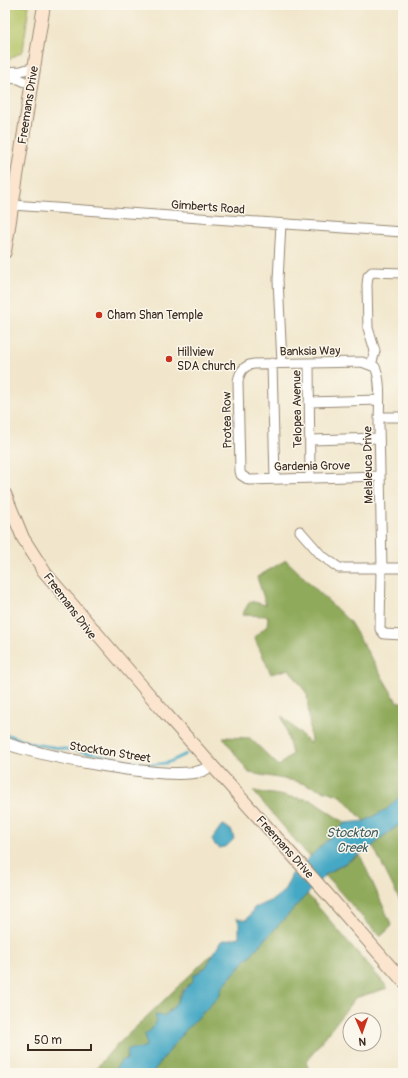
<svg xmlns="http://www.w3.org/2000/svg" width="408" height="1078" font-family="Pangolin,sans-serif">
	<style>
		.green { fill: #b5c568; stroke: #787843 }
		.forest { fill: #90aa5c; stroke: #666a3d }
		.water { fill: #44a8c4; stroke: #406971 }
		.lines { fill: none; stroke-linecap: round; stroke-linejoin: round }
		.stream { stroke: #44a8c4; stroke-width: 2.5 }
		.minor-casing { stroke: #968874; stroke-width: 11 }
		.tertiary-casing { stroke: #968874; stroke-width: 13 }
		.secondary-casing { stroke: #968874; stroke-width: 14 }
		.minor { stroke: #fff; stroke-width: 9 }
		.tertiary { stroke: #fff; stroke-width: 11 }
		.secondary { stroke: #fbe5cf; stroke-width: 12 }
		.poi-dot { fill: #c8321e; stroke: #fbf7ec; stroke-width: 1.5 }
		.labels { text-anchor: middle; stroke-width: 3; stroke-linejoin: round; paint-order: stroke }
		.street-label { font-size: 12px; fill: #3b2a1e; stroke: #fbf7ec }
		.poi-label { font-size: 12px; fill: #3b2a1e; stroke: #fbf7ec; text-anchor: start }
		.water-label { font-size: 13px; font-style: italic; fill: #3f5c60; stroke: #fbf7ec }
	</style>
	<rect width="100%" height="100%" fill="#fbf7ec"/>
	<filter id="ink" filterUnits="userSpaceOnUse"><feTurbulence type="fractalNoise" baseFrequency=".025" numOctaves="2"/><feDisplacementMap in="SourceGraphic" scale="8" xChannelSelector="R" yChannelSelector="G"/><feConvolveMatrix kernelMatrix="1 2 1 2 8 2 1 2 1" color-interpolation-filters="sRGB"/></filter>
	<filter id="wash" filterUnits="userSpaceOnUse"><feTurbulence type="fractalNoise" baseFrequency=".012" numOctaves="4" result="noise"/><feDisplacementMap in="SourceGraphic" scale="16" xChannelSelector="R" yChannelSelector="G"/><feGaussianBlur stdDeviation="0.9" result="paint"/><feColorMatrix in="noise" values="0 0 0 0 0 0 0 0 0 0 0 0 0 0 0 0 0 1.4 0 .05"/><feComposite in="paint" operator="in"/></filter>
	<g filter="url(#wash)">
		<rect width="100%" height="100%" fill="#f1e6cb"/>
		<path class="green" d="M5 5H29L23 51 5 62Z"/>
		<path class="forest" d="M286 560 350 622 397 702H403V793L387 809 365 822 341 796 295 781 249 773 223 737 250 738 279 766 292 754 282 716 311 744 307 694 289 669 271 674 254 637 267 626 268 616 242 615 250 601 266 605 257 577Z
			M253 791 311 800 345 823 312 857 306 853Z
			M403 822V907L373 846 381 838Z
			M360 855 392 926 380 937 325 875Z
			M307 894 388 988 355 998 306 1062 310 1073H152L184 1032 219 996 222 987 243 963Z
			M215 951 206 967 199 970 193 981 184 988 179 996 177 1004 157 1021 151 1030 146 1046 122 1061 112 1073H92L112 1050Z"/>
		<path class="water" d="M403 793V822L381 838 373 846 325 875 243 963 222 987 219 996 184 1032 152 1073H112L122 1060 127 1059 128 1049H138L146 1046 145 1034 151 1030 157 1021 155 1015 164 1016C180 1004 177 994 193 981V976L206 967 221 941 239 937V923L237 918 246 920 250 915 254 908 274 899 284 891 292 874 345 823 365 821 387 809Z
			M224 825 232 831 234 839 227 846 220 848 214 844 212 839 221 826Z"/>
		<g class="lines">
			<path class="stream" d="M5 734 34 744 103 755 149 765 167 763 186 754"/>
		</g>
	</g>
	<g filter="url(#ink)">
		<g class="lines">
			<g class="minor-casing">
				<path id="minor" d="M5 72 21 71 34 67
					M5 78 19 79 31 85
					M12 205 403 232
					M281 224 278 280 282 363
					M272 363 275 479
					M309 363 310 478
					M371 365 375 351 368 328 367 285 368 276 372 272 403 273
					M309 402 379 400
					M379 417H403
					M310 440 379 438
					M380 476 249 480 241 475 240 471 238 381C240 371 244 365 254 364L362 362 375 367C382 380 379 409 379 424 380 472 381 520 382 568
					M300 531 321 555 339 568H403
					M381 568 380 629 384 634 403 635"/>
			</g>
			<g class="tertiary-casing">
				<path id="tertiary" d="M5 743C39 756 169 781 201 771 205 770 208 767 212 765"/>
			</g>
			<g class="secondary-casing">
				<path id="secondary" d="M5 252 44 5
					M5 494 23 538 46 574
					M41 568 165 713 328 895 403 981"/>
			</g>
			<use href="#minor" class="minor"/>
			<use href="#tertiary" class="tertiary"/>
			<use href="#secondary" class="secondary"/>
		</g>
	</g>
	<g class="poi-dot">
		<circle cx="99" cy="315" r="4"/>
		<circle cx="169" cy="359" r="4"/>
	</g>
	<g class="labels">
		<g class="street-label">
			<text transform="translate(28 105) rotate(-81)" y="4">Freemans Drive</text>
			<text transform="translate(208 207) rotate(4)" y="4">Gimberts Road</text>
			<text transform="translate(310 351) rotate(-1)" y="4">Banksia Way</text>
			<text transform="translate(297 409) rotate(-91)" y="4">Telopea Avenue</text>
			<text transform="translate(227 420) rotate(-91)" y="4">Protea Row</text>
			<text transform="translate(368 465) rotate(-91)" y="4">Melaleuca Drive</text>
			<text transform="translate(312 466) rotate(-1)" y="4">Gardenia Grove</text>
			<text transform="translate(70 606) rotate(53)" y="4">Freemans Drive</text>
			<text transform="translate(110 752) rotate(9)" y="4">Stockton Street</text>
			<text transform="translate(285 847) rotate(48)" y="4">Freemans Drive</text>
		</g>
		<g class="poi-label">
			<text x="107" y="319">Cham Shan Temple</text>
			<text x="177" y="356">Hillview<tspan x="177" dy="14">SDA church</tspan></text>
		</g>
		<g class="water-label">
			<text x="352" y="837">Stockton<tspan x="352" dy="15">Creek</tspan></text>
		</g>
	</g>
	<rect width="408" height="1078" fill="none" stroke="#fbf7ec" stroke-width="20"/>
	<g transform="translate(362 1032) rotate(178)"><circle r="19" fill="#fbf7ec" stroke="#aea59a"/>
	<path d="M0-3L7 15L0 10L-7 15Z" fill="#c8321e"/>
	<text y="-6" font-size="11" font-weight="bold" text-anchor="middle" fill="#3b2a1e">N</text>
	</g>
	<path d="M28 1044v6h63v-6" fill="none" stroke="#3b2a1e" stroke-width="2"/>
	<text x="34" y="1044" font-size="12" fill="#3b2a1e" stroke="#fbf7ec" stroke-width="3" paint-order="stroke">50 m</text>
</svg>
